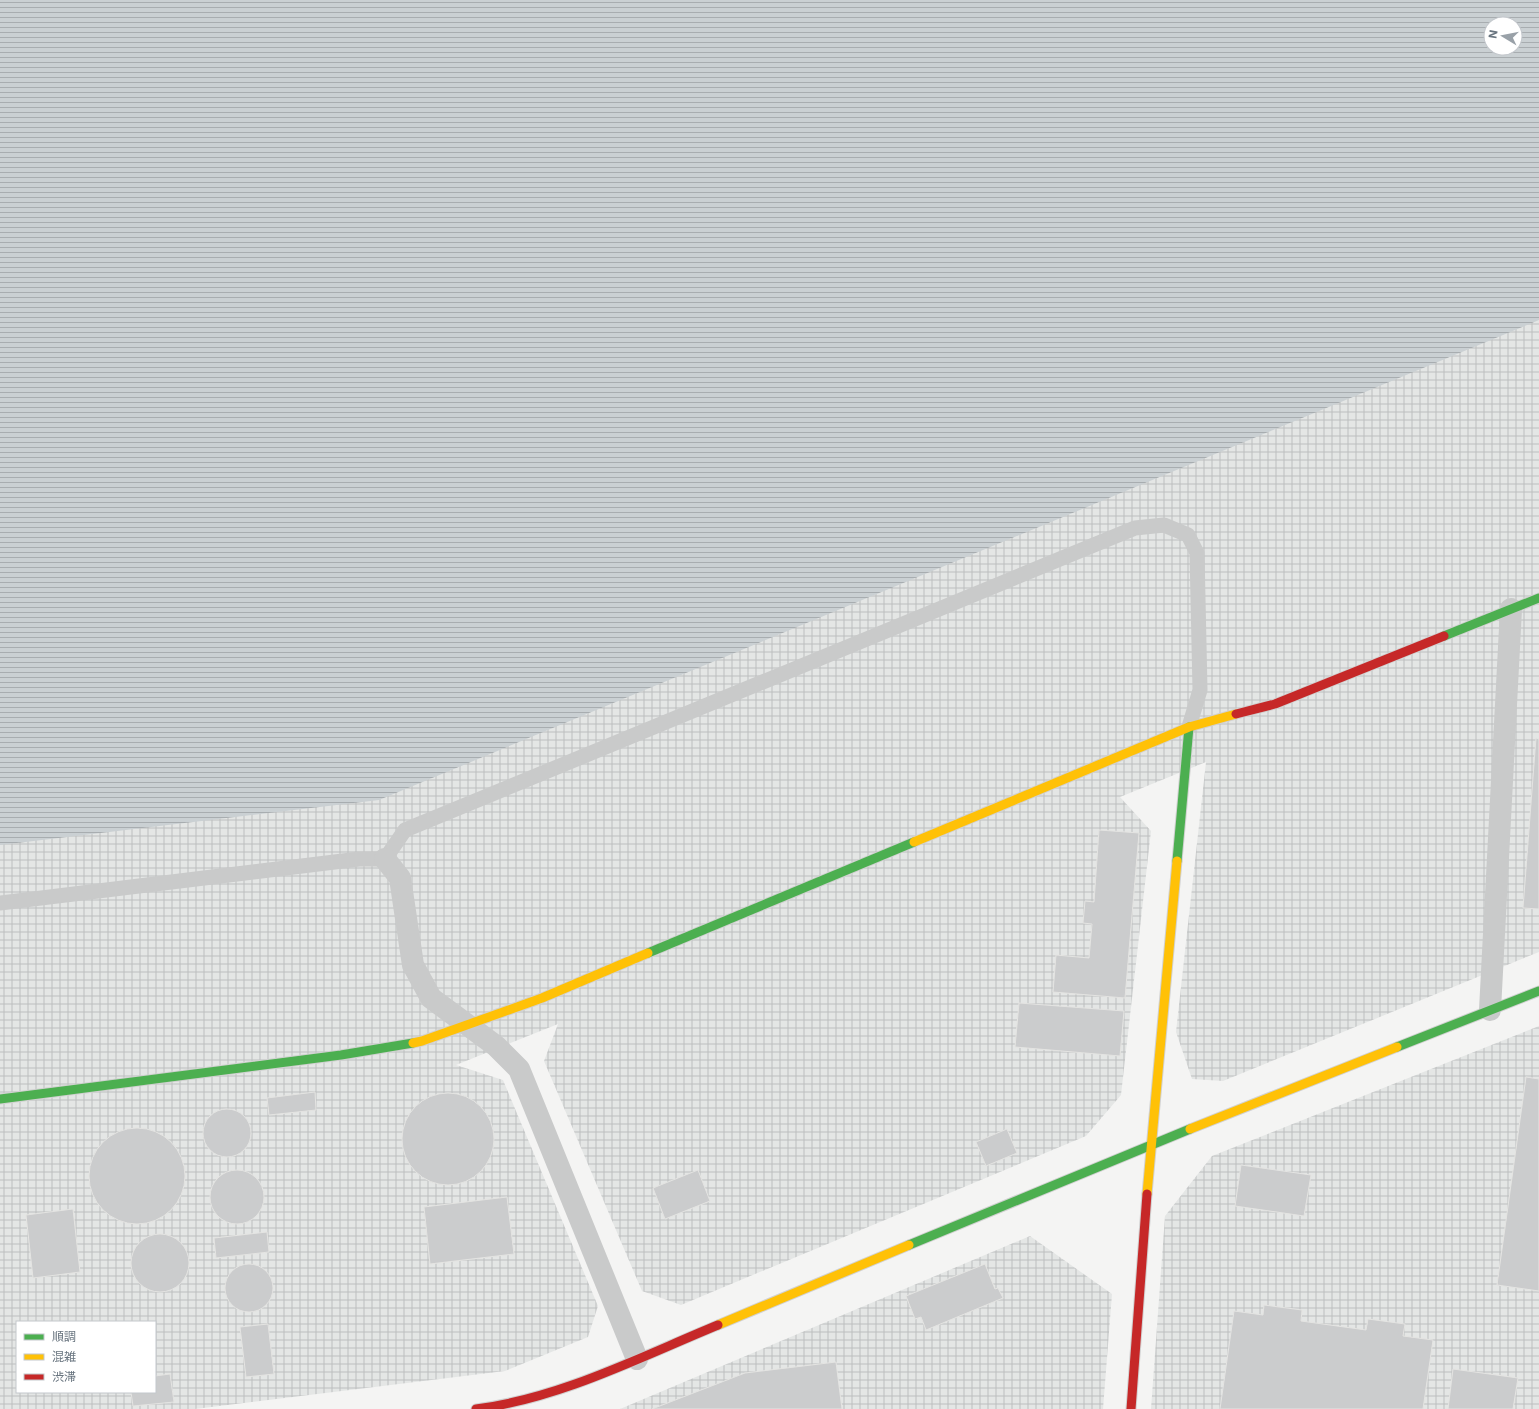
<svg xmlns="http://www.w3.org/2000/svg" width="1539" height="1409" font-family="Inter,'Noto Sans JP',sans-serif">
	<style>
		.industrial { fill: url(#industrial-grid); fill-rule: evenodd }
		.water { fill: url(#water-rules); fill-rule: evenodd }
		.building { fill: #cbcccd; stroke: #e4e4e2 }
		.lines { fill: none; stroke-linecap: round; stroke-linejoin: round }
		.fast-casing { stroke: #d1d1d1; stroke-width: 11 }
		.slow-casing { stroke: #d1d1d1; stroke-width: 11 }
		.jam-casing { stroke: #d1d1d1; stroke-width: 11 }
		.lane { stroke: #c9caca; stroke-width: 15 }
		.street { stroke: #c9caca; stroke-width: 22 }
		.fast { stroke: #4caf50; stroke-width: 9 }
		.slow { stroke: #ffc107; stroke-width: 9 }
		.jam { stroke: #c62828; stroke-width: 9 }
	</style>
	<defs>
		<pattern id="industrial-grid" width="8" height="8" patternUnits="userSpaceOnUse"><rect width="8" height="8" fill="#e4e6e5"/><path d="M0 4h8M4 0v8" fill="none" stroke="#bdbfbf"/></pattern>
		<pattern id="water-rules" width="6" height="5" patternUnits="userSpaceOnUse"><rect width="6" height="5" fill="#cad0d3"/><path d="M0 2.5h6" fill="none" stroke="#a8adb0"/></pattern>
	</defs>
	<rect width="100%" height="100%" fill="#f4f4f3"/>
	<path class="industrial" d="M0 0H1539V952L1223 1081 1192 1079 1176 1032 1206 762 1120 797 1151 831 1121 1095 1086 1136 681 1305 642 1291 544 1061 558 1024 456 1065 503 1080 598 1306 588 1337 505 1371 195 1409H0ZM1491 24H1515V48H1491ZM17 1322H155V1392H17Z
		M1539 1026V1409H1151L1165 1216 1212 1156Z
		M1030 1236 1112 1294 1103 1409H620Z"/>
	<path class="water" d="M0 0H1539V320L379 800 0 845ZM1491 24H1515V48H1491Z"/>
	<path class="building" d="M1536 738 1539 739V909L1523 908Z
		M1099 830 1139 833 1125 998 1053 992 1056 955 1089 958 1092 924 1083 923 1085 901 1094 902Z
		M1019 1003 1124 1011 1120 1056 1015 1047Z
		M1526 1077 1539 1079V1291L1497 1285Z
		M315 1092 316 1110 269 1115 267 1098Z
		M402 1139a46 46 0 1 1 92 0a46 46 0 1 1-92 0Z
		M203 1133a24 24 0 1 1 48 0a24 24 0 1 1-48 0Z
		M89 1176a48 48 0 1 1 96 0a48 48 0 1 1-96 0Z
		M1007 1129 1017 1153 986 1166 976 1142Z
		M1241 1165 1311 1175 1304 1216 1235 1206Z
		M698 1170 710 1201 665 1219 653 1188Z
		M210 1197a27 27 0 1 1 54 0a27 27 0 1 1-54 0Z
		M507 1197 514 1254 430 1264 424 1207Z
		M73 1209 80 1272 33 1278 26 1215Z
		M267 1232 269 1252 216 1258 214 1238Z
		M131 1263a29 29 0 1 1 58 0a29 29 0 1 1-58 0Z
		M985 1264 995 1289 998 1288 1003 1298 926 1330 921 1317 915 1319 906 1296Z
		M225 1288a24 24 0 1 1 48 0a24 24 0 1 1-48 0Z
		M1264 1305 1302 1310 1301 1321 1366 1330 1368 1319 1405 1324 1403 1336 1433 1340 1423 1409H1220L1234 1311 1263 1315Z
		M268 1324 274 1374 246 1377 240 1327Z
		M836 1362 842 1409H652L745 1373Z
		M1453 1369 1518 1378 1513 1409H1448Z
		M170 1374 174 1402 133 1406 131 1392H155V1376Z"/>
	<g class="lines">
		<g class="fast-casing">
			<path id="fast" d="M1444 636 1539 598
				M1177 861 1189 727
				M648 953 914 842
				M1397 1047 1539 991
				M0 1099 341 1055 413 1043
				M909 1245 1190 1129"/>
		</g>
		<g class="slow-casing">
			<path id="slow" d="M914 842 1189 727 1236 714
				M413 1043 422 1041 542 998 648 953
				M1190 1129 1397 1047
				M1147 1194 1177 861
				M718 1325 909 1245"/>
		</g>
		<g class="jam-casing">
			<path id="jam" d="M1236 714 1275 704 1444 636
				M476 1409C561 1398 640 1357 718 1325
				M1131 1409 1147 1194"/>
		</g>
		<path class="lane" d="M0 903 359 859H385L405 830 1135 528 1164 525 1188 535 1197 553 1200 690 1189 727"/>
		<path class="street" d="M385 859 400 878 413 965 431 998 496 1046 519 1069 637 1359
			M1490 1010 1511 609"/>
		<use href="#fast" class="fast"/>
		<use href="#slow" class="slow"/>
		<use href="#jam" class="jam"/>
	</g>
	<rect x="16" y="1321" width="140" height="72" fill="#ffffff" stroke="#c3c7cc"/>
	<rect x="24" y="1334" width="20" height="6" fill="#4caf50" stroke="#c3c7cc"/>
	<text x="52" y="1341" font-size="12" fill="#68747f">順調</text>
	<rect x="24" y="1354" width="20" height="6" fill="#ffc107" stroke="#c3c7cc"/>
	<text x="52" y="1361" font-size="12" fill="#68747f">混雑</text>
	<rect x="24" y="1374" width="20" height="6" fill="#c62828" stroke="#c3c7cc"/>
	<text x="52" y="1381" font-size="12" fill="#68747f">渋滞</text>
	<g transform="translate(1503 36) rotate(280)"><circle r="19" fill="#ffffff" stroke="#c3c7cc"/>
	<path d="M0-3L7 15L0 10L-7 15Z" fill="#99a1a8"/>
	<text y="-6" font-size="11" font-weight="bold" text-anchor="middle" fill="#68747f">N</text>
	</g>
</svg>
